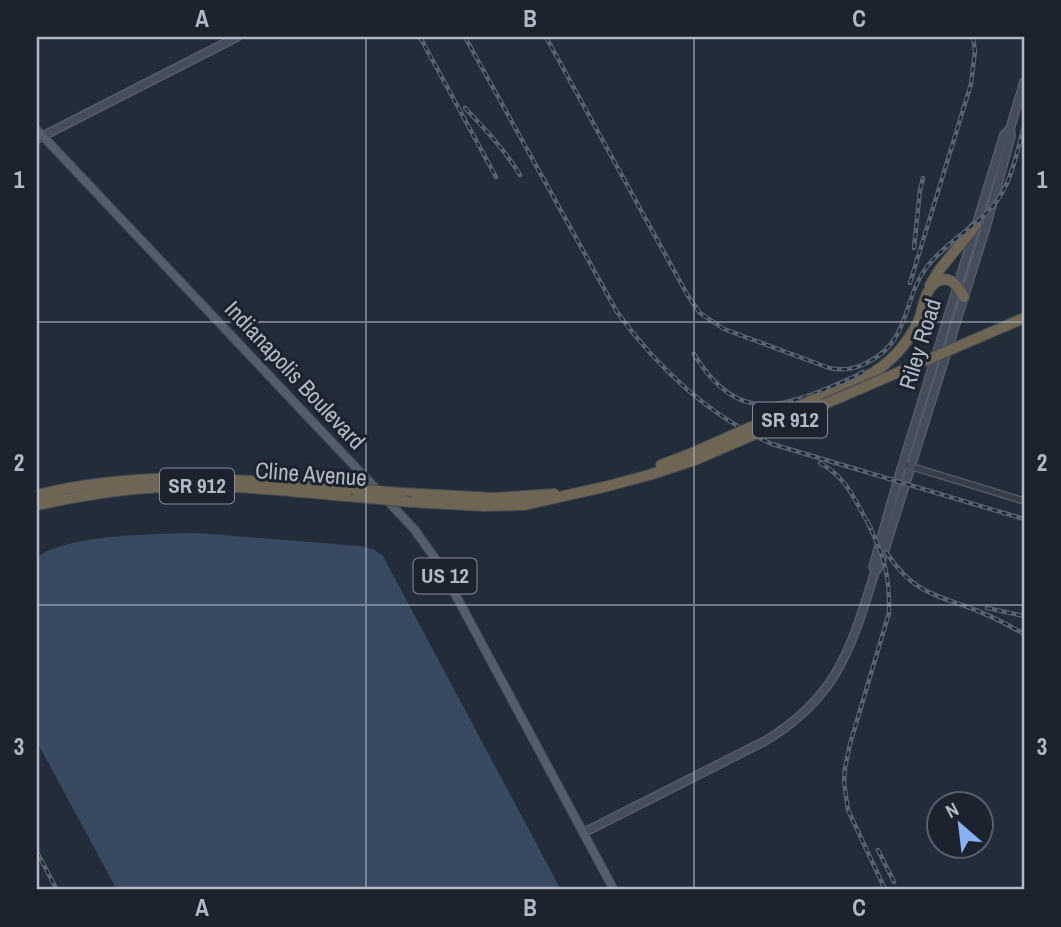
<svg xmlns="http://www.w3.org/2000/svg" width="1061" height="927" font-family="'Archivo Narrow',sans-serif">
	<style>
		.water { fill: #394962 }
		.lines { fill: none; stroke-linecap: round; stroke-linejoin: round }
		.minor-casing { stroke: #545c67; stroke-width: 8 }
		.secondary-casing { stroke: #545c67; stroke-width: 10 }
		.primary-casing { stroke: #404753; stroke-width: 10 }
		.motorway-casing { stroke: #414954; stroke-width: 12 }
		.minor { stroke: #363e4a; stroke-width: 5 }
		.secondary { stroke: #454d5c; stroke-width: 7 }
		.primary { stroke: #545d6a; stroke-width: 8 }
		.motorway { stroke: #6f6554; stroke-width: 10 }
		.rail-casing { stroke: #586271; stroke-width: 4.5 }
		.rail { stroke: #1c232e; stroke-width: 2; stroke-dasharray: 5; stroke-linecap: butt }
		.motorway-bridge-casing { stroke: #414954; stroke-width: 12; stroke-linecap: butt }
		.motorway-bridge { stroke: #6f6554; stroke-width: 10 }
		.grid { fill: none; stroke: #b1b9c6; stroke-width: 2; stroke-opacity: 0.55 }
		.labels { text-anchor: middle; stroke-width: 6; stroke-linejoin: round; paint-order: stroke }
		.shield { fill: #1c232e; stroke: #848c98; stroke-width: 2 }
		.shield-label { font-size: 21px; font-weight: bold; fill: #b1b9c6 }
		.street-label { font-size: 23px; fill: #b1b9c6; stroke: #1c232e }
		.neatline { fill: none; stroke: #b1b9c6; stroke-width: 2.5 }
		.grid-label { font-size: 23px; text-anchor: middle; font-weight: bold; fill: #b1b9c6 }
	</style>
	<rect width="100%" height="100%" fill="#232c39"/>
	<path class="water" d="M196 533 360 546 373 549 383 556 561 890H117L37 742V557C70 534 155 534 196 533Z"/>
	<g class="lines">
		<g class="minor-casing">
			<path id="minor" d="M903 464 1024 501"/>
		</g>
		<g class="secondary-casing">
			<path id="secondary" d="M37 139 237 37
				M875 572 880 565 986 227 1011 136 1010 129 1024 82
				M583 833 765 741C838 697 851 648 875 572L873 567 899 476 1004 135 1010 129"/>
		</g>
		<g class="primary-casing">
			<path id="primary" d="M37 130 414 529 439 564 614 890"/>
		</g>
		<g class="motorway-casing">
			<path id="motorway" d="M930 285 940 269 976 225
				M817 398C863 379 894 370 918 322 923 311 924 291 935 283 949 273 958 286 964 297
				M661 465 692 453
				M402 493 494 498 554 494
				M37 495C143 468 243 480 351 489
				M411 502 484 506 524 505 608 486 649 475 695 460
				M37 505C91 493 147 485 202 486 254 486 307 493 358 497"/>
		</g>
		<use href="#minor" class="minor"/>
		<use href="#secondary" class="secondary"/>
		<use href="#primary" class="primary"/>
		<use href="#motorway" class="motorway"/>
		<g class="rail-casing">
			<path id="rail" d="M420 37 496 177
				M465 37 617 312C657 367 709 416 772 444L1024 519
				M546 37 688 296 700 313 724 329 829 368C845 371 856 369 870 361 910 340 903 299 926 268 945 243 973 229 993 206 1012 183 1016 154 1024 127
				M465 108C485 129 505 150 520 175
				M914 248 920 190 923 178
				M910 283 971 84 975 51 973 37
				M694 354C727 408 761 415 818 392 833 386 849 380 863 372
				M820 463C849 479 855 502 871 528
				M867 521C884 556 890 575 889 613L850 744 845 768 844 782 848 810 884 887
				M886 552C909 587 927 593 965 606 985 613 1005 623 1024 634
				M987 608 1024 616
				M878 850 894 882
				M37 852 57 890"/>
		</g>
		<use href="#rail" class="rail"/>
		<g class="motorway-bridge-casing">
			<path id="motorway-bridge" d="M692 453 817 398
				M695 460 1024 318
				M351 489 402 493
				M358 497 411 502"/>
		</g>
		<use href="#motorway-bridge" class="motorway-bridge"/>
	</g>
	<path class="grid" d="M366 37V890M694 37V890M37 322H1024M37 605H1024"/>
	<g class="labels">
		<g class="shield">
			<rect x="753" y="402.5" width="74" height="35" rx="5"/>
			<rect x="160" y="468.5" width="74" height="35" rx="5"/>
			<rect x="413.5" y="558.5" width="63" height="35" rx="5"/>
		</g>
		<g class="shield-label">
			<text x="790" y="427">SR 912</text>
			<text x="197" y="493">SR 912</text>
			<text x="445" y="583">US 12</text>
		</g>
		<g class="street-label">
			<text transform="translate(920 344) rotate(-73)" y="8">Riley Road</text>
			<text transform="translate(295 375) rotate(47)" y="8">Indianapolis Boulevard</text>
			<text transform="translate(311 474) rotate(4)" y="8">Cline Avenue</text>
		</g>
	</g>
	<rect width="1061" height="927" fill="none" stroke="#1c232e" stroke-width="77"/>
	<g transform="translate(960 825) rotate(332)"><circle r="33" fill="#1c232e" stroke="#585f6b" stroke-width="2"/>
	<path d="M0-5L12 26L0 18L-12 26Z" fill="#89b0f3"/>
	<text y="-10" font-size="19" font-weight="bold" text-anchor="middle" fill="#b1b9c6">N</text>
	</g>
	<rect x="38" y="38" width="985" height="850" class="neatline"/>
	<g class="grid-label">
		<text x="202" y="27">A</text>
		<text x="530" y="27">B</text>
		<text x="859" y="27">C</text>
		<text x="19" y="188">1</text>
		<text x="1042" y="188">1</text>
		<text x="19" y="471">2</text>
		<text x="1042" y="471">2</text>
		<text x="19" y="755">3</text>
		<text x="1042" y="755">3</text>
		<text x="202" y="916">A</text>
		<text x="530" y="916">B</text>
		<text x="859" y="916">C</text>
	</g>
</svg>
